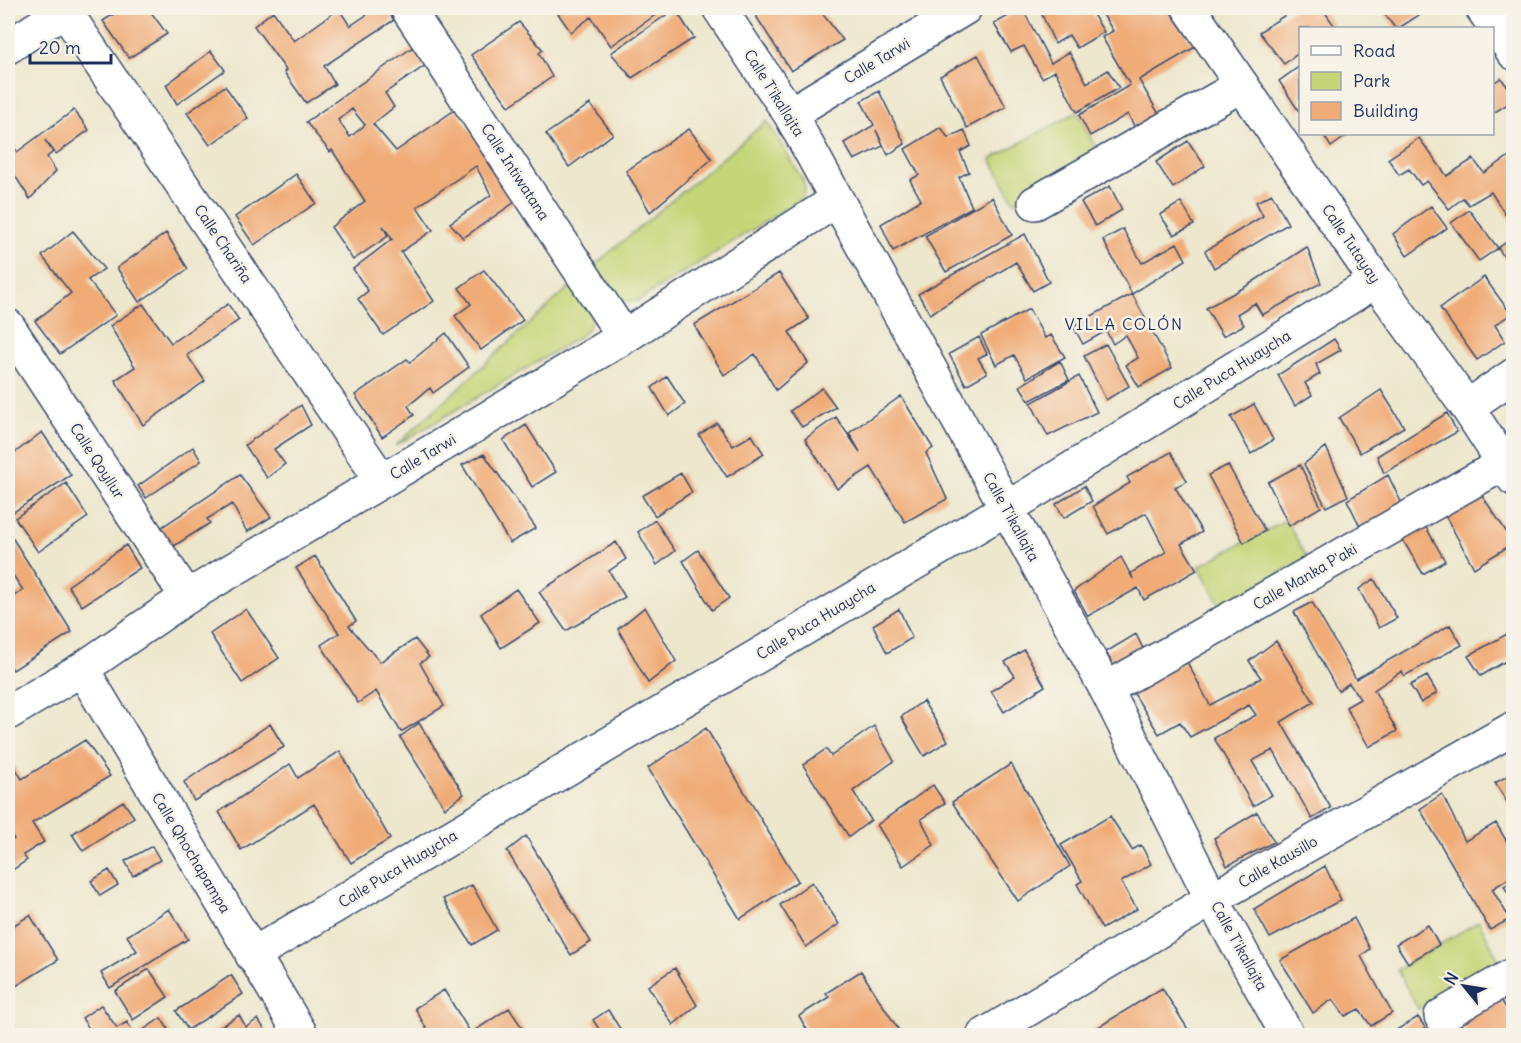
<svg xmlns="http://www.w3.org/2000/svg" width="1521" height="1043" font-family="Delius,sans-serif">
	<style>
		.green { fill: #c5d577; stroke: #70826a; stroke-width: 1.5 }
		.building { fill: #f0ab77; fill-rule: evenodd }
		.lines { fill: none; stroke-linecap: round; stroke-linejoin: round }
		.minor-casing { stroke: #3a4b6f; stroke-width: 36 }
		.minor { stroke: #fff; stroke-width: 33 }
		.labels { text-anchor: middle; stroke-width: 5; stroke-linejoin: round; paint-order: stroke }
		.street-label { font-size: 15px; fill: #1b2f5e; stroke: #f7f3e8 }
		.neighbourhood-label { font-size: 16px; letter-spacing: 1.5px; fill: #1b2f5e; stroke: #f7f3e8 }
	</style>
	<rect width="100%" height="100%" fill="#f7f3e8"/>
	<filter id="ink" filterUnits="userSpaceOnUse"><feTurbulence type="fractalNoise" baseFrequency=".0167" numOctaves="2"/><feDisplacementMap in="SourceGraphic" scale="12" xChannelSelector="R" yChannelSelector="G"/><feConvolveMatrix kernelMatrix="1 2 1 2 8 2 1 2 1" color-interpolation-filters="sRGB"/></filter>
	<filter id="wash" filterUnits="userSpaceOnUse"><feTurbulence type="fractalNoise" baseFrequency=".008" numOctaves="4" result="noise"/><feDisplacementMap in="SourceGraphic" scale="24" xChannelSelector="R" yChannelSelector="G"/><feGaussianBlur stdDeviation="1.35" result="paint"/><feColorMatrix in="noise" values="0 0 0 0 0 0 0 0 0 0 0 0 0 0 0 0 0 1.4 0 .05"/><feComposite in="paint" operator="in"/></filter>
	<g filter="url(#wash)">
		<rect width="100%" height="100%" fill="#ede7cd"/>
		<path class="green" d="M1077 112 1100 156 1014 202 991 159Z
			M767 121 804 182 805 190 801 199 638 301H619L592 267Z
			M575 282C588 303 603 316 581 336L395 446Z
			M1286 520 1307 558 1220 606 1199 566Z
			M1479 921 1500 963 1418 1009 1397 970Z"/>
		<g id="blocks">
			<path class="building" d="M123 8H148L167 34 129 58 103 21Z
				M377 8H385L394 20 324 66 335 84 306 103 284 72 286 70 254 26 273 11 294 41 339 9 350 26Z
				M554 8H663L664 9 611 46 591 17 571 32Z
				M769 8H818L843 40 791 71 756 16Z
				M1022 8 1051 63 1069 52 1087 83 1108 70 1119 88 1077 112 1055 71 1042 78 1024 46 1011 52 994 24Z
				M1039 8H1089L1104 32 1077 48 1069 35 1055 44Z
				M1099 8H1168L1195 47 1139 80 1163 121 1138 134 1128 114 1090 136 1079 115 1130 85 1102 37 1113 31Z
				M1296 8H1322L1336 28H1300V52L1284 64 1259 32Z
				M1380 8H1430L1399 28H1395Z
				M675 9 694 38 632 78 611 53Z
				M519 22 543 50 539 53 552 77 509 106 471 55Z
				M413 47 426 65 385 93 394 107 373 124 396 151 456 109 518 200 463 238 450 223 491 195 476 166 417 207 433 230 401 252 434 301 383 335 358 299 368 291 353 269 392 239 383 226 388 236 353 260 331 227 365 201 332 150 330 152 306 122ZM352 109 365 125 350 137 338 120Z
				M211 51 225 70 177 104 166 85Z
				M978 55 1006 107 967 128 940 76Z
				M1300 66V113L1279 81Z
				M1501 78 1514 96V100L1492 114V84Z
				M225 86 248 118 210 145 187 113Z
				M879 91 905 144 888 155 876 130 883 146 854 160 844 143 874 125 861 101Z
				M590 104 613 134 569 167 546 134Z
				M74 110 89 130 56 154 45 140 53 152 47 157 56 171 30 199 8 165V136L17 152Z
				M941 127 948 138 964 130 971 146 960 152 969 172 959 177 972 207 893 251 881 224 921 200 910 180 919 175 905 149Z
				M689 129 712 159 650 212 626 171Z
				M1323 134H1349L1331 147Z
				M1419 138 1447 176 1473 159 1484 173 1514 153V228L1491 192 1469 205 1463 198 1449 209 1427 181 1421 185 1409 169 1399 175 1388 159Z
				M1188 141 1205 166 1173 188 1156 162Z
				M296 174 316 203 254 245 235 217Z
				M1110 186 1122 210 1095 226 1081 202Z
				M1272 194 1288 224 1214 268 1205 251 1263 216 1256 202Z
				M992 197 1012 235 946 272 925 236Z
				M1181 202 1194 225 1174 235 1160 215Z
				M1431 206 1447 228 1407 256 1393 234Z
				M1469 210 1498 248 1479 261 1451 223Z
				M1123 229 1142 263 1177 243 1186 260 1132 294 1103 240Z
				M73 231 104 269 88 280 116 315 60 354 35 321 71 293 42 256Z
				M166 233 188 269 139 302 117 268Z
				M1025 234 1049 282 1033 291 1016 262 930 314 918 294Z
				M1514 237V272L1498 248Z
				M1307 247 1321 283 1262 315 1255 303 1237 314 1244 325 1223 336 1206 308 1245 287Z
				M484 270 523 320 481 350 455 316 471 304 459 288Z
				M779 273 809 319 789 332 808 363 776 390 755 354 724 375 694 325Z
				M1484 277 1511 314 1495 325 1505 341 1477 360 1440 308Z
				M1132 294 1172 368 1139 387 1126 365 1138 358 1126 335 1113 344 1106 331 1083 344 1073 326Z
				M143 304 171 343 228 304 239 320 187 355 205 381 143 425 115 380 135 367 110 326Z
				M1029 309 1045 338 1051 335 1065 357 1027 378 1014 355 996 365 981 335Z
				M446 333 469 367 433 393 430 388 408 406 414 415 382 437 355 395 407 359 410 362Z
				M979 337 987 354 978 358 987 373 966 385 949 354Z
				M1334 339 1341 350 1316 364 1320 374 1305 383 1312 395 1295 406 1278 375Z
				M1106 344 1129 386 1106 400 1084 356Z
				M1060 361 1069 380 1029 401 1020 386Z
				M667 376 685 404 669 416 652 388Z
				M1079 376 1097 412 1048 436 1031 403Z
				M822 388 836 407 802 427 790 411Z
				M1381 390 1404 427 1360 453 1339 418Z
				M901 396 933 448 926 453 947 499 905 522 871 467 837 489 805 439 836 417 860 452 849 433Z
				M1254 404 1273 440 1251 454 1231 417Z
				M301 405 311 425 274 449 285 464 267 478 245 445Z
				M1447 413 1457 432 1384 473 1377 456Z
				M717 423 733 446 752 435 764 454 727 477 699 435Z
				M526 425 556 472 532 487 503 440Z
				M42 432 71 475 9 515 8 458Z
				M193 447 201 461 146 498 138 486Z
				M1326 447 1348 496 1326 507 1304 464Z
				M1171 452 1187 481 1175 487 1202 532 1181 544 1197 570 1144 600 1138 588 1088 616 1074 591 1121 557 1133 579 1131 573 1166 552 1146 513 1108 534 1093 506 1130 483 1127 477Z
				M484 454 536 528 510 543 462 465Z
				M1228 465 1265 531 1244 543 1208 475Z
				M1300 465 1321 507 1289 526 1268 482Z
				M681 473 692 492 655 516 642 496Z
				M240 475 271 517 247 532 232 504 207 519 210 523 171 548 159 529Z
				M1388 475 1404 508 1362 530 1347 500Z
				M66 483 88 517 38 552 15 518Z
				M1084 486 1092 501 1064 518 1056 504Z
				M1481 494 1514 543 1474 568 1445 515Z
				M655 520 675 551 657 565 638 532Z
				M1423 522 1445 561 1423 574 1401 537Z
				M8 531 72 632 13 670 8 663V600L23 590 8 568Z
				M616 542 626 559 609 571 625 597 566 631 539 592Z
				M126 545 140 568 82 606 68 586Z
				M698 550 729 598 712 610 683 561Z
				M315 556 356 621 349 626 380 662 415 639 429 657 420 663 444 706 401 732 376 691 358 703 321 645 339 633 296 568Z
				M1374 579 1397 618 1379 628 1359 589Z
				M516 589 540 623 501 648 481 614Z
				M1312 602 1356 679 1450 625 1462 645 1404 676 1402 671 1374 690 1397 731 1369 747 1346 707 1360 699 1349 683 1338 691 1294 612Z
				M645 607 676 661 648 683 618 629Z
				M246 609 279 658 242 683 210 634Z
				M899 609 912 638 887 653 873 625Z
				M1514 630V656L1481 676 1468 656Z
				M1136 634 1146 655 1116 670 1106 652Z
				M1276 641 1314 702 1281 722 1331 808 1312 819 1273 750 1252 761 1272 795 1253 806 1214 738 1256 715 1249 705 1190 737 1180 722 1159 734 1133 692 1186 660 1210 705 1261 678 1249 661Z
				M1024 650 1045 686 1004 712 991 691 1015 676 1005 662Z
				M1427 676 1437 693 1421 703 1410 685Z
				M923 701 948 741 924 756 901 717Z
				M419 723 464 794 445 808 400 737Z
				M270 724 284 747 194 801 184 782Z
				M874 726 894 761 853 791 871 820 849 837 803 765 826 749 831 756Z
				M706 728 798 881 740 919 648 768Z
				M85 740 110 776 32 823 44 842 23 855 27 860 8 873V843L14 839 12 836 8 839V756L22 779Z
				M340 751 390 839 351 863 314 804 241 850 219 812 290 764 298 778Z
				M1011 764 1070 866 1018 901 952 802Z
				M1514 772V813L1495 783Z
				M933 785 945 803 921 819 934 845 903 866 877 825Z
				M1442 794 1465 841 1496 823 1514 854 1510 859 1514 865V875L1492 889 1510 919 1490 930 1420 809Z
				M123 801 134 817 83 851 72 834Z
				M1257 812 1274 842 1227 866 1214 838Z
				M1110 816 1132 850 1141 845 1151 864 1121 882 1137 909 1102 929 1077 884 1082 881 1061 845Z
				M526 836 591 942 571 955 507 851Z
				M152 846 160 860 133 876 125 861Z
				M1325 866 1341 900 1270 938 1254 909Z
				M109 870 118 885 100 896 91 881Z
				M1514 881V904L1504 886Z
				M812 882 839 924 806 947 780 905Z
				M472 885 497 930 472 945 443 899Z
				M169 909 188 939 110 988 101 973 137 951 127 936Z
				M30 915 58 960 8 991V929Z
				M1354 918 1370 949 1361 956 1392 1013 1371 1026 1359 1009 1345 1016 1333 999 1313 1013 1280 960Z
				M1428 925 1439 945 1408 963 1396 944Z
				M675 968 697 1005 673 1025 648 986Z
				M149 969 168 997 133 1020 115 991Z
				M861 971 900 1032 894 1035H810L799 1016 829 997 826 993Z
				M231 975 243 994 188 1030 176 1011Z
				M1162 988 1191 1034 1189 1035H1095L1092 1031Z
				M444 990 472 1035H430L415 1008Z
				M1499 997 1514 1020V1035H1468L1459 1021Z
				M101 1005 117 1028 127 1022 134 1033 130 1035H93L82 1018Z
				M509 1008 527 1035H477L474 1031Z
				M608 1010 624 1035H603L593 1020Z
				M239 1015 246 1027 258 1019 268 1035H207Z
				M1418 1017 1430 1035H1388Z
				M161 1018 172 1035H136Z"/>
		</g>
	</g>
	<g filter="url(#ink)">
		<use href="#blocks" fill-opacity="0" stroke="#3a4b6f" stroke-width="1.5"/>
		<g class="lines">
			<g class="minor-casing">
				<path id="minor" d="M63 8 382 481
					M407 8 624 337
					M719 8 790 114 1106 689 1212 899 1288 1036
					M1189 8 1376 281 1467 407 1514 479
					M1482 8 1514 53
					M8 47 68 8
					M790 114 965 8
					M1035 203 1242 85
					M8 326 187 597
					M1467 407 1514 375
					M82 669 302 1036
					M1106 689 1503 464
					M8 713 82 669 187 597 624 337 837 200
					M252 955 1006 509 1376 281
					M1441 1016 1514 974
					M983 1036 1212 899 1514 728"/>
			</g>
			<use href="#minor" class="minor"/>
		</g>
	</g>
	<g class="labels">
		<g class="street-label">
			<text transform="translate(877 61) rotate(-31)" y="5">Calle Tarwi</text>
			<text transform="translate(774 93) rotate(58)" y="5">Calle T'ikallajta</text>
			<text transform="translate(515 172) rotate(57)" y="5">Calle Intiwatana</text>
			<text transform="translate(223 244) rotate(56)" y="5">Calle Chariña</text>
			<text transform="translate(1351 244) rotate(56)" y="5">Calle Tutayay</text>
			<text transform="translate(1232 370) rotate(-32)" y="5">Calle Puca Huaycha</text>
			<text transform="translate(423 457) rotate(-31)" y="5">Calle Tarwi</text>
			<text transform="translate(97 461) rotate(57)" y="5">Calle Qoyllur</text>
			<text transform="translate(1011 517) rotate(61)" y="5">Calle T'ikallajta</text>
			<text transform="translate(1305 577) rotate(-30)" y="5">Calle Manka P'aki</text>
			<text transform="translate(816 621) rotate(-31)" y="5">Calle Puca Huaycha</text>
			<text transform="translate(191 853) rotate(59)" y="5">Calle Qhochapampa</text>
			<text transform="translate(1278 862) rotate(-30)" y="5">Calle Kausillo</text>
			<text transform="translate(398 869) rotate(-31)" y="5">Calle Puca Huaycha</text>
			<text transform="translate(1239 946) rotate(61)" y="5">Calle T'ikallajta</text>
		</g>
		<g class="neighbourhood-label">
			<text x="1124" y="330">VILLA COLÓN</text>
		</g>
	</g>
	<rect width="1521" height="1043" fill="none" stroke="#f7f3e8" stroke-width="30"/>
	<rect x="1299" y="27" width="195" height="108" fill="#f7f3e8" stroke="#9fa5b1" stroke-width="1.5"/>
	<rect x="1311" y="46" width="30" height="9" fill="#ffffff" stroke="#9fa5b1" stroke-width="1.5"/>
	<text x="1353" y="57" font-size="18" fill="#1b2f5e">Road</text>
	<rect x="1311" y="72" width="30" height="18" fill="#c5d577" stroke="#9fa5b1" stroke-width="1.5"/>
	<text x="1353" y="87" font-size="18" fill="#1b2f5e">Park</text>
	<rect x="1311" y="102" width="30" height="18" fill="#f0ab77" stroke="#9fa5b1" stroke-width="1.5"/>
	<text x="1353" y="117" font-size="18" fill="#1b2f5e">Building</text>
	<g transform="translate(1464 986) rotate(300)" stroke="#f7f3e8" stroke-width="4.5" paint-order="stroke">
	<path d="M0-4.5L10 22L0 15L-10 22Z" fill="#1b2f5e"/>
	<text y="-9" font-size="16" font-weight="bold" text-anchor="middle" fill="#1b2f5e">N</text>
	</g>
	<path d="M30 54v9h81v-9" fill="none" stroke="#1b2f5e" stroke-width="3"/>
	<text x="39" y="54" font-size="18" fill="#1b2f5e" stroke="#f7f3e8" stroke-width="4.5" paint-order="stroke">20 m</text>
</svg>
